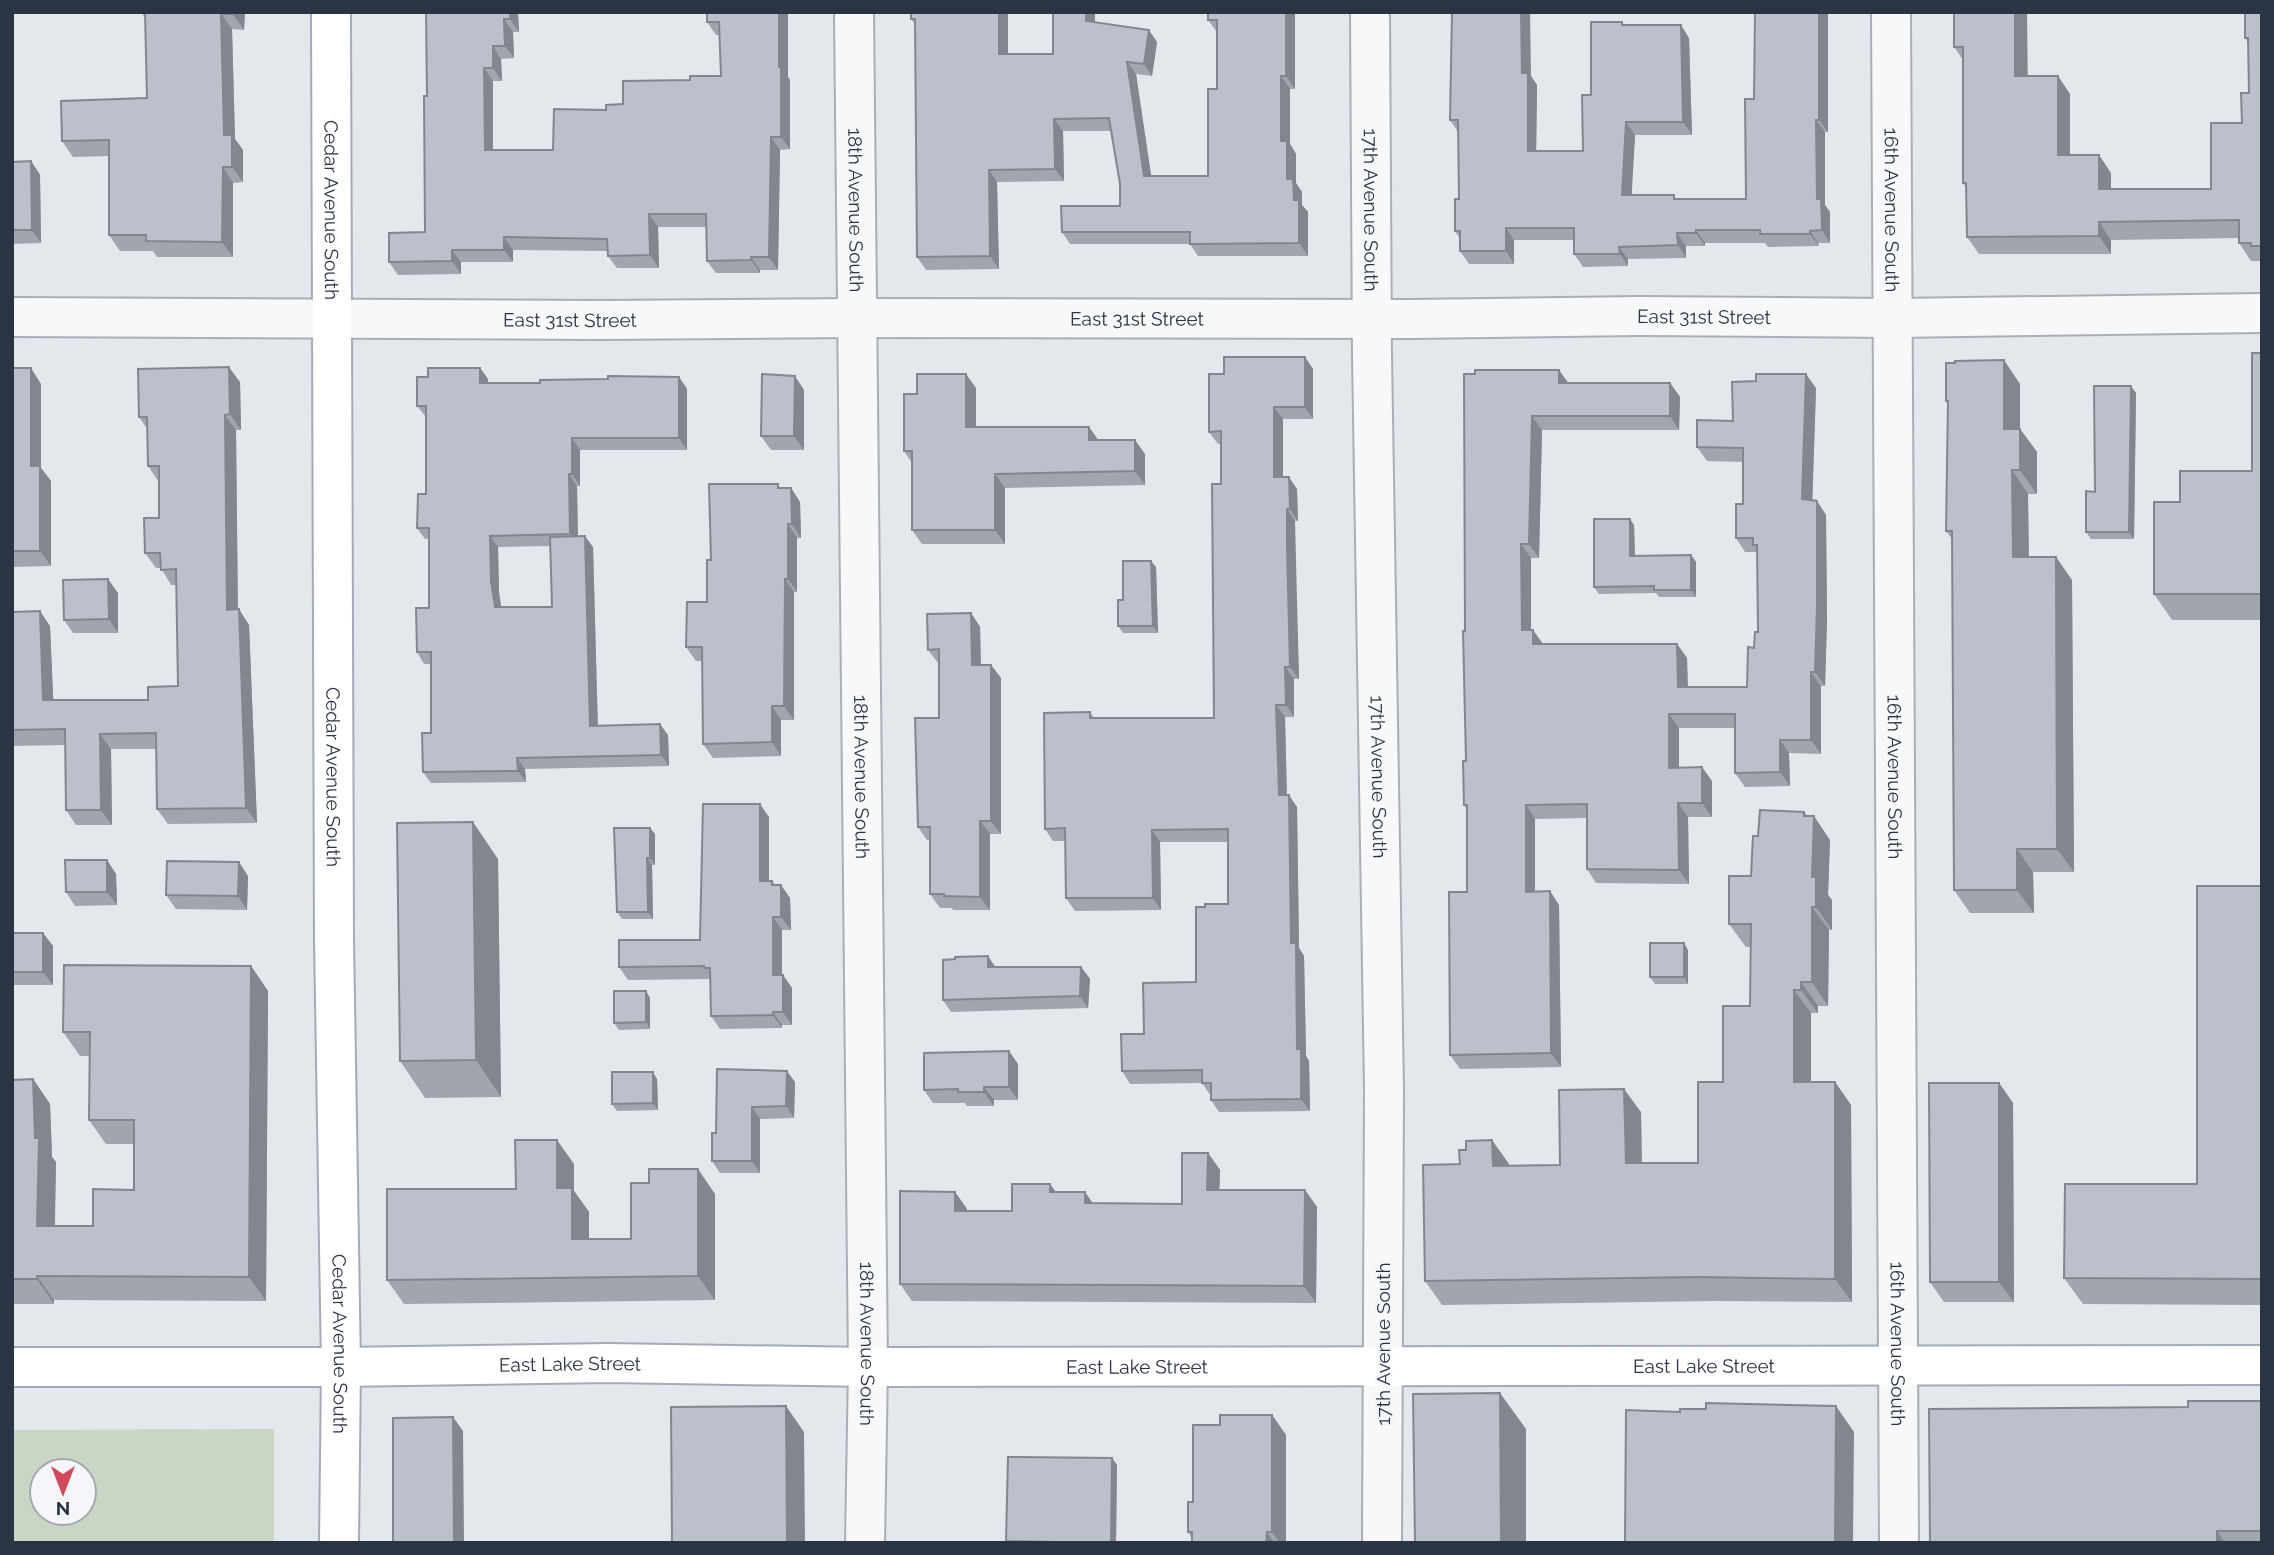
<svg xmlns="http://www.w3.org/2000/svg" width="2274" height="1555" font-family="Raleway,sans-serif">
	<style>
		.green { fill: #c9d6c5; fill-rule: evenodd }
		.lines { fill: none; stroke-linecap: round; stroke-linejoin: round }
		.minor-casing { stroke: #a9aeb7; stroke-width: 42 }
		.major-casing { stroke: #a3abb8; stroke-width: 42 }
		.minor { stroke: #f7f8fa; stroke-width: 38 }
		.major { stroke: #fff; stroke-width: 38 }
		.wall { fill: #a1a5ae; fill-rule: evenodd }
		.shaded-wall { fill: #83868d }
		.building { fill: #bbc0ca; stroke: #83868d; stroke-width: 2 }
		.labels { text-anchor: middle; stroke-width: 5; stroke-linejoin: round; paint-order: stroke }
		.street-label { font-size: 19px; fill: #2b3445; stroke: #f4f6f9 }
	</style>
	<rect width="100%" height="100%" fill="#e4e7ec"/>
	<path class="green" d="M274 1429V1543H12V1430ZM42 1471H84V1513H42Z"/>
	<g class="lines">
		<g class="minor-casing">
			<g id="minor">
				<path id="s1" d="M854 12 868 1367 865 1543"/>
				<path id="s2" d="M1370 12 1372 355 1384 1090 1382 1543"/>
				<path id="s3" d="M1891 12 1899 1543"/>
				<path id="s4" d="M12 317 601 320 856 318 1412 319 1639 316 1894 318 2262 313"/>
			</g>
		</g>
		<g class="major-casing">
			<g id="major">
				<path id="s5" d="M331 12 334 939 341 1367 339 1543"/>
				<path id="s6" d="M12 1367H341L608 1363 868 1367 2262 1365"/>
			</g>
		</g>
		<use href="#minor" class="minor"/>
		<use href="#major" class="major"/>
	</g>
	<path class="wall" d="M141 12H245L244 30 232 29 235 139 243 150V182L233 183V257H157L153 251H120L109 235V156L73 157 62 141 147 98 145 18Z
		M426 12H518L519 32H513L514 58 501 59 502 81H493V150H553L606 110 690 80 721 76 719 35H716L707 22 788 12V77L790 80V149L780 150 778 270H760V273H716L707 261 706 227H658L659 268H617L608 256V251L513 250V262H461V274L398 275 389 262 425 232 427 96Z
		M1008 12V54H1053L1095 23 1157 42 1152 76 1136 74 1151 176H1208L1217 89V32L1208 20V12H1295V89H1290V144L1296 154V183L1302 192V205L1308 212V256H1198L1190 244H1070L1062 232 1120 206V184L1111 131H1063L1064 181 997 182 999 269 926 270 917 257 915 24 911 19Z
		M1828 12V132H1825V205L1830 212V243H1818L1819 246 1768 247 1765 243H1705V246H1686V258L1628 259V266L1583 267 1574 254V240H1514V264H1469L1460 251V239L1455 231 1459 199 1458 132 1450 120 1531 76 1537 85 1536 151H1583L1591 95 1622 22 1624 25 1689 38 1692 135H1635L1631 195H1674L1676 199H1746L1754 99Z
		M1954 12 2028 76 2070 94V155L2111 173V189H2211L2242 123 2249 93 2248 43 2245 38 2262 12V261H2251L2239 243V238L2111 240V254H1979L1967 237 1966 187 1963 183V60L1954 47Z
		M31 161 40 175 41 243 12 244V162Z
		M2262 353V620H2172L2154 594 2252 471Z
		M1305 357 1313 369V419H1283V477L1297 489 1298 521H1295V559L1299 679H1294V717H1285L1287 795 1297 807 1299 948 1304 956 1306 1056 1309 1061 1310 1111 1219 1112 1211 1100V1096L1202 1083 1130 1084 1122 1071 1144 1034 1196 982 1205 907 1228 904V842H1160L1161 910 1075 911 1066 898 1065 841H1053L1045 829 1090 712 1094 718H1214L1221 484V444H1218L1209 432 1224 374Z
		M1955 363 2020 384V429L2037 452V494H2028L2029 557 2072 580 2074 872H2033L2034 913H1970L1954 890 1952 539 1946 531 1948 404 1946 401Z
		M12 368 41 384V468L51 481V566L12 567Z
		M480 368 488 379V383H540L679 377 687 389V450H580V486H577L578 536 593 547 598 726 668 735 669 766 525 769 526 782 431 783 423 772 431 733V664H424L417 652 429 608V539H425L417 528 426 494V417L417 406ZM550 546 552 607H501L499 592 498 547Z
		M1559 370 1568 383H1670L1680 397 1679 430H1542L1539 558H1531V630L1543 644H1677L1687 658 1688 687H1747L1758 632 1757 552H1745L1736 538 1743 504V462L1707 461 1697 447 1733 421 1816 388 1812 500 1817 501 1826 515 1827 621 1825 686H1821V754L1789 753 1790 786 1745 787 1735 773V728H1679V768L1712 781V817H1688L1689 884 1596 883 1587 869V818L1535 819V891L1559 905 1561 1067 1460 1069 1450 1055 1467 892V810L1464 805 1466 761 1464 374Z
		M240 382 241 430H236L238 609 249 625 257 823 168 824 157 809 156 749H111L112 825H76L66 810 65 745 12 746V612L50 626 53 700H148L178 686 176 585H171L161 568H156L145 553 159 518V482L148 466V430L139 417Z
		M976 388V427H1089L1098 440 1145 454V485L1005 488V544H922L912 530V463L904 451 917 394Z
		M804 390V450H771L761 436Z
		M2136 393 2134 539H2091L2086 532 2095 492Z
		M781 488H791L800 502 801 538H797V592H794V720H781V756L713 758 703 744 702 661H696L686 647 707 602 711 560Z
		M1634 525 1635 556 1691 555 1696 562V597H1659L1656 593 1599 594 1594 587Z
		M1156 567 1158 633H1123L1118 626Z
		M118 593V633H73L64 620Z
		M971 613 980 627 981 665H991L1001 678V834H990V910H953L952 908H940L930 894V840H927L918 827 939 718V663H938L928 650Z
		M1804 812 1830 840 1828 895 1832 900V930H1829L1828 1006H1818V1013H1811V1082H1835L1851 1105 1852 1302 1715 1301 1442 1305 1425 1281 1509 1164V1166L1560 1165 1641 1112 1642 1163H1698L1723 1082 1750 1006 1751 947H1746L1729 924 1751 876 1758 836Z
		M769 817V881H772L775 885 790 898 791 930H782V975L792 988V1025H782V1028L720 1029 711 1016 710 979 628 980 619 967 700 940Z
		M650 828 655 834V865H652L653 919H622L617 912Z
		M498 859 501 1097 425 1098 400 1061Z
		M107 860 116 874 117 905 75 906 66 892Z
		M248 876 247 910 176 909 166 895Z
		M2262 886V1305L2083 1304 2064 1278 2197 1184Z
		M12 933H43L53 946V985H12Z
		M1688 950V984H1655L1650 977Z
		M251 966 268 991 266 1301 54 1300V1304H12V1080L33 1079 50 1104 52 1157 56 1162 55 1226H93L134 1190V1144H106L89 1120 90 1056H80L63 1032Z
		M995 967H1081L1090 979 1088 1008 951 1012 943 1000Z
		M646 991 650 998V1029L619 1030 614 1023Z
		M1018 1064V1100H994V1106H967L965 1103H933L924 1090Z
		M717 1069 795 1082 794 1118 760 1119V1173H720L712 1161 716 1133Z
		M657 1079 658 1110 617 1111 612 1104Z
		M1999 1083 2013 1103 2014 1302H1944L1930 1282Z
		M1208 1153 1220 1170 1219 1190H1305L1317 1207 1316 1303 912 1301 900 1284 955 1192 967 1209V1211H1012L1050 1184 1056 1192 1092 1203 1182 1204Z
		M574 1164V1191L589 1212V1239H631L649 1183 715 1194V1300L404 1304 387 1280 516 1189Z
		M2262 1401V1543H1930L2188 1407Z
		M1272 1415 1286 1435V1543H1192V1538L1188 1532 1193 1502 1220 1425Z
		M1112 1458 1117 1465 1116 1543H1007L1006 1541Z"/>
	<path class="shaded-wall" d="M234 12H245L244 30 233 14Z
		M510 12H518L519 32 510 19Z
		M779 12H788V77L790 80V149L781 137 779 67Z
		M999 12H1008V66L999 54Z
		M1086 12H1095V34L1086 21Z
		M1286 12H1295V89L1286 76Z
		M1521 12H1530L1531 76 1537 85 1536 164 1528 151 1522 73Z
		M1819 12H1828V132L1819 120Z
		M2015 12H2027L2028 94 2015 76Z
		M221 14 232 29 235 139 243 150V182L232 167 224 135Z
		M504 19 513 32 514 58 505 46Z
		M1681 25 1689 38 1692 135 1683 122Z
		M1149 30 1157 42 1152 76 1144 64Z
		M493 46 501 59 502 81 493 68Z
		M1127 62 1136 74 1153 188 1144 176Z
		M484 68 493 81V162L485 150Z
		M1281 76 1290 89V144L1296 154V183L1302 192V205L1308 212V256L1299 243 1294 200 1287 179 1281 141Z
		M2058 76 2070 94V173L2058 155Z
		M12 117 14 120V155L12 152Z
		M1054 119 1063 131 1064 181 1055 169Z
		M1816 120 1825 132V205L1830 212V243L1822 230 1817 199Z
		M1626 122 1635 135 1631 208 1622 195Z
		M771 137 780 150 778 270 769 257Z
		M2099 155 2111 173V207L2099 189Z
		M31 161 40 175 41 243 32 230Z
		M223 167 233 183V257L222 242Z
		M989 170 997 182 999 269 990 256Z
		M649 214 658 227 659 268 650 255Z
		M2099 222 2111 240V254L2099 236Z
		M1506 228 1514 240V264L1506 251Z
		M1696 230 1705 243V246L1696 233Z
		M1810 231 1818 243 1819 246 1810 234Z
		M1677 233 1686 246V258L1678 245Z
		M504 237 513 250V262L504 250Z
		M1619 247 1628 259V266L1620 254Z
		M452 250 461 262V274L452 261Z
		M751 257 760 270V273L751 260Z
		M1305 357 1313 369V419L1305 407Z
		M2004 360 2020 384V429L2037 452V494L2020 470 2004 429Z
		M229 367 240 382 241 430 230 414Z
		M31 368 41 384V468L51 481V566L40 551 31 466Z
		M480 368 488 379V395L480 383Z
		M1559 370 1569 384 1559 383Z
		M966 374 976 388V441L966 427Z
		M1806 374 1816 388 1812 513 1802 499Z
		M795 376 804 390V450L794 436Z
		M679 377 687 389V450L679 438Z
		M1670 383 1680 397 1679 430 1670 416Z
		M2131 386 2136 393 2134 539 2129 532Z
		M1274 407 1283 419V489L1274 477Z
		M225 415 236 430 238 625 227 610Z
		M1532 416 1542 430 1539 558 1529 544Z
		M1089 427 1099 441 1089 440Z
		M572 438 580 450V486L572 474Z
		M1135 440 1145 454V485L1135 471Z
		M2012 470 2028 494 2029 580 2013 557Z
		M569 474 577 486 578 546 570 534Z
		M995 474 1005 488V544L995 530Z
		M1289 477 1297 489 1298 521 1290 509Z
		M791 488 800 502 801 538 792 524Z
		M1817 501 1826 515 1827 621 1825 686 1815 672Z
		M1287 509 1295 521 1299 679 1290 667Z
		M1630 519 1634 525 1635 563 1630 556Z
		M788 524 797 538V592L788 579Z
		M490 536 498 547 499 592 503 619 495 607 491 581Z
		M585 536 593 547 598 737 590 726Z
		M1521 544 1531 558V644L1522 630Z
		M1691 555 1696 562V597L1691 590Z
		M2056 557 2072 580 2074 872 2057 849Z
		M1151 561 1156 567 1158 633 1153 626Z
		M108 579 118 593V633L109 619Z
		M785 579 794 592V720L784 706Z
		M239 609 249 625 257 823 246 808Z
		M40 611 50 626 54 715 43 700Z
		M971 613 980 627 981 678 972 665Z
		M1533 630 1543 644H1533Z
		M1677 644 1687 658 1688 701 1678 687Z
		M991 665 1001 678V834L991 821Z
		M1285 667 1294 679V717L1286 705Z
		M1811 672 1821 686V754L1811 740Z
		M1276 705 1285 717 1287 807 1279 795Z
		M772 706 781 720V756L772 742Z
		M1669 714 1679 728V782L1669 768Z
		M660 724 668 735 669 766 661 755Z
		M100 734 111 749 112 825 101 810Z
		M1780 740 1789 753 1790 786 1780 772Z
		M517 758 525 769 526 782 518 771Z
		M1702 767 1712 781V817L1702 803Z
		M1289 795 1297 807 1299 948 1304 956 1306 1056 1309 1061 1310 1111 1301 1099 1297 1049 1291 943Z
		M1678 803 1688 817 1689 884 1679 870Z
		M760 804 769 817V894L760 881Z
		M1526 805 1535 819V905L1526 892Z
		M1804 812 1814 826V816L1830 840 1828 895 1832 900V930L1816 907Z
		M980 821 990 834V910L980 897Z
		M473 822 498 859 501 1097 476 1060Z
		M650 828 655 834V865L650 858Z
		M1152 830 1160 842 1161 910 1153 898Z
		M2017 849 2033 872 2034 913 2017 890Z
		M647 858 652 865 653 919 648 912Z
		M107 860 116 874 117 905 107 892Z
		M239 862 248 876 247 910 238 896Z
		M772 881 781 894V885L790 898 791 930 781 917 772 885Z
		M1550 891 1559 905 1561 1067 1551 1053Z
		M1812 907 1829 930 1828 1006 1812 982Z
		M773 917 782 930V988L773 975Z
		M43 933 53 946V985L43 972Z
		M1684 943 1688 950V984L1684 977Z
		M988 956 996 968 988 967Z
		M251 966 268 991 266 1301 249 1277Z
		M1081 967 1090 979 1088 1008 1080 996Z
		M783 975 792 988V1025L783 1012Z
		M1801 982 1818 1006V1013L1801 990Z
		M1794 990 1811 1013V1106L1794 1082Z
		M646 991 650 998V1029L646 1022Z
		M773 1012 782 1025V1028L773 1015Z
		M1009 1051 1018 1064V1100L1009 1087Z
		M787 1071 795 1082 794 1118 786 1106Z
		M653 1072 657 1079 658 1110 653 1103Z
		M33 1079 50 1104 52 1157 56 1162 54 1250 37 1226Z
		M1835 1082 1851 1105 1852 1302 1835 1279Z
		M1999 1083 2013 1103 2014 1302 1999 1282Z
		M984 1087 994 1100V1106L984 1092Z
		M1624 1089 1641 1112 1642 1187 1626 1163Z
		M752 1107 760 1119V1173L752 1161Z
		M557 1140 574 1164V1191L589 1212V1263L572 1239 557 1188Z
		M1492 1140 1509 1164V1190L1493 1166Z
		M1208 1153 1220 1170 1219 1207 1207 1190Z
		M698 1169 715 1194V1300L698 1276Z
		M1050 1184 1062 1201 1050 1192Z
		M1305 1190 1317 1207 1316 1303 1304 1286Z
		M955 1192 967 1209V1228L955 1211Z
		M1085 1192 1097 1209 1085 1203Z
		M37 1276 54 1300V1304L37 1279Z
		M1500 1393 1526 1429V1543H1501Z
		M786 1406 804 1432 805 1543H787Z
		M1836 1406 1854 1432 1853 1543H1835Z
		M1272 1415 1286 1435V1543H1280L1272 1532Z
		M453 1417 463 1431 464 1543H454Z
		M1112 1458 1117 1465 1116 1543H1111Z
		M2217 1531 2225 1543H2217Z
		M1267 1532 1274 1543H1266Z"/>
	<path class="building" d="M145 12H234L233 14H221L224 135H232V167H223L222 242 146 241V235H109V140L62 141 61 101 147 98Z
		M426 12H510V19H504L505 46H493V68H484L485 150H553L554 109 606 110V105L623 104V81L690 80V76H721L719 22H707V12H779V67H781V137H771L769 257H751V260L707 261 706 214H649L650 255 608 256 607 239 504 237V250H452V261L389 262V233L425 232 424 96H427Z
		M911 12H999V54H1053V12H1086V21L1149 30 1144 64 1127 62 1144 176H1208V89H1217V20H1208V12H1286V76H1281V141H1287V179H1293L1294 200H1299V243L1190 244V232H1062L1061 206H1120V184L1109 118 1054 119 1055 169 989 170 990 256 917 257 915 19H911Z
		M1452 12H1521L1522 73H1528V151H1583L1582 95H1591V22H1622V25H1681L1683 122H1626L1622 195H1674V199H1746L1745 99H1754L1755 12H1819V120H1816L1817 199H1821L1822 230 1810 231V234H1760V230H1696V233H1677L1678 245 1619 247 1620 254H1574V228H1506V251H1460V231H1455V199H1459L1458 120H1450Z
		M1954 12H2015V76H2058V155H2099V189H2211V123H2242L2241 93H2249L2248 38H2245V12H2262V246H2251V243H2239V220L2099 222V236L1967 237 1966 183H1963V47H1954Z
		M31 161 32 230H12V162Z
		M2252 353H2262V594H2154V502H2180V471H2252Z
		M1224 357H1305V407H1274V477H1289L1290 509H1287V547L1290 667H1285L1286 705H1276L1279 795H1289L1291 943H1296L1297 1049H1301V1099L1211 1100V1083H1202V1070L1122 1071 1121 1034H1144L1143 983 1196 982V907H1205V904H1228V829L1152 830 1153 898H1066L1065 828 1045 829 1044 713 1090 712V718H1214L1212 484H1221V431L1209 432V374H1224Z
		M2004 360V429H2020V470H2012L2013 557H2056L2057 849H2017V890H1954L1952 531H1946L1948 401H1946V363H1955V361Z
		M229 367 230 414 225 415 227 610 239 609 246 808 157 809 156 733 100 734 101 810H66L65 729 12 730V612L40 611 43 700H148V687L178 686 176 569 161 570 160 553H145L144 518H159V466H148L147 417H139L138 369Z
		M12 368H31V466H40V551H12Z
		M428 368H480V383H540V380L608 379V376L679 377V438H572V474H569L570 534 490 536 491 581 495 607H552L550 537 585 536 590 726 660 724 661 755 517 758 518 771 423 772 422 733H431V652H417L416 608H429V528H417L418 494H426V406H417V377H428Z
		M1475 370H1559V383H1670V416H1532L1529 544H1521L1522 630H1533V644H1677L1678 687H1747L1748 647 1754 648 1755 632H1758L1757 545H1753V538H1736V504H1743V448L1697 447V420L1733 421 1732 382 1756 381V374H1806L1802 499 1817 501V607L1815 672H1811V740H1780V772L1735 773V714H1669V768L1702 767V803H1678L1679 870 1587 869V804L1526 805V892L1550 891 1551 1053 1450 1055 1449 892H1467V805H1464L1463 761H1466L1463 631H1465L1464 374H1475Z
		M762 374 795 376 794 436H761Z
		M917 374H966V427H1089V440H1135V471L995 474V530H912V451H904V394H917Z
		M2094 386H2131L2129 532H2086V491L2095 492Z
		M709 484H778V488H791L792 524H788V579H785L784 706H772V742L703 744 702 647H686L687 602H707V560H711Z
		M1594 519H1630V556L1691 555V590H1654V586L1594 587Z
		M1123 561H1151L1153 626H1118V600H1123Z
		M108 579 109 619 64 620 63 580Z
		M971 613 972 665H991V821H980V897L944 896V894H930V827H918L915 718H939V649L928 650 927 614Z
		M703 804H760V881H772V885H781V917H773V975H783V1012H773V1015L711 1016 710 968H704V966L619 967V940H700Z
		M1760 810 1804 812V816H1814L1812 877H1816V907H1812V982H1801V990H1794V1082H1835V1279L1698 1277 1425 1281 1423 1165 1460 1164 1459 1150H1466V1141L1492 1140 1493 1166 1560 1165 1559 1090 1624 1089 1626 1163H1698V1082H1723V1006H1750L1751 924H1729V876H1751L1753 836H1758Z
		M473 822 476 1060 400 1061 397 823Z
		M614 828H650V858H647L648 912H617Z
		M65 860H107V892H66Z
		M167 861 239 862 238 896 166 895Z
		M2197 886H2262V1279L2064 1278 2065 1184H2197Z
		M12 933H43V972H12Z
		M1650 943H1684V977H1650Z
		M988 956V967H1081L1080 996 943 1000V960L955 959V957Z
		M64 965 251 966 249 1277 37 1276V1279H12V1080L33 1079 35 1138H39L37 1226H93V1189L134 1190V1120H89L90 1032H63Z
		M614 991H646V1022L614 1023Z
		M1009 1051V1087H984V1092H958V1089L924 1090V1053Z
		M717 1069 787 1071 786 1106 752 1107V1161H712V1133H716Z
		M612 1072H653V1103L612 1104Z
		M1929 1083H1999V1282H1930Z
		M515 1140H557V1188H572V1239H631V1183H649V1169H698V1276L387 1280V1189H516Z
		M1182 1153H1208L1207 1190H1305L1304 1286 900 1284V1191L955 1192V1211H1012V1184H1050V1192H1085V1203L1182 1204Z
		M1500 1393 1501 1543H1415L1413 1394Z
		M2188 1401H2262V1531H2217V1543H1930L1929 1409 2188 1407Z
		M1706 1403 1836 1406 1835 1543H1625L1626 1410 1680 1412V1409H1706Z
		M786 1406 787 1543H672L671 1407Z
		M1220 1415H1272V1532H1267L1266 1543H1192V1532H1188V1502H1193V1425H1220Z
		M453 1417 454 1543H393V1418Z
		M1008 1457 1112 1458 1111 1543 1006 1541Z"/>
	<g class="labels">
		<g class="street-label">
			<text dy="7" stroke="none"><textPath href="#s5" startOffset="198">Cedar Avenue South</textPath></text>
			<text dy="7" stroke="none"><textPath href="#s1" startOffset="198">18th Avenue South</textPath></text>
			<text dy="7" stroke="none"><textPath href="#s2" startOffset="198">17th Avenue South</textPath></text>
			<text dy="7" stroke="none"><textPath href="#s3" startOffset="198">16th Avenue South</textPath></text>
			<text dy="7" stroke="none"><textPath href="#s4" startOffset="1692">East 31st Street</textPath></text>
			<text dy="7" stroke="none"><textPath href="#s4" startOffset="1125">East 31st Street</textPath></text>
			<text dy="7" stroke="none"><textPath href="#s4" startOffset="558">East 31st Street</textPath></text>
			<text dy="7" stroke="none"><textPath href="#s2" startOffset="765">17th Avenue South</textPath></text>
			<text dy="7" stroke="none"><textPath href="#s3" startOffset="765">16th Avenue South</textPath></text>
			<text dy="7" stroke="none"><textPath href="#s5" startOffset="765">Cedar Avenue South</textPath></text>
			<text dy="7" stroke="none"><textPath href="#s1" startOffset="765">18th Avenue South</textPath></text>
			<text dy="7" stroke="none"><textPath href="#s5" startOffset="1332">Cedar Avenue South</textPath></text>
			<text dy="7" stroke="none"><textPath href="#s1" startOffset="1332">18th Avenue South</textPath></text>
			<text transform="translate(1383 1344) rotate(-90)" y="7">17th Avenue South</text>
			<text dy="7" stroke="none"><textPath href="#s3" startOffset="1332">16th Avenue South</textPath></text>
			<text dy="7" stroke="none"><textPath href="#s6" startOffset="558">East Lake Street</textPath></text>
			<text dy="7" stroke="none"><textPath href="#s6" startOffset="1692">East Lake Street</textPath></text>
			<text dy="7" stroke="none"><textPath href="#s6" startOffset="1125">East Lake Street</textPath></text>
		</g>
	</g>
	<rect width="2274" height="1555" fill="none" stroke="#2b3445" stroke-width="28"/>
	<g transform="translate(63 1492) rotate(180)"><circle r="33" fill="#f4f6f9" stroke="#a4a8b1" stroke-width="2"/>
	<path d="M0-5L12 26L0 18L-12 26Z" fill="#d1495b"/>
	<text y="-10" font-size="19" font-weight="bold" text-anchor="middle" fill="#2b3445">N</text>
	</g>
</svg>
